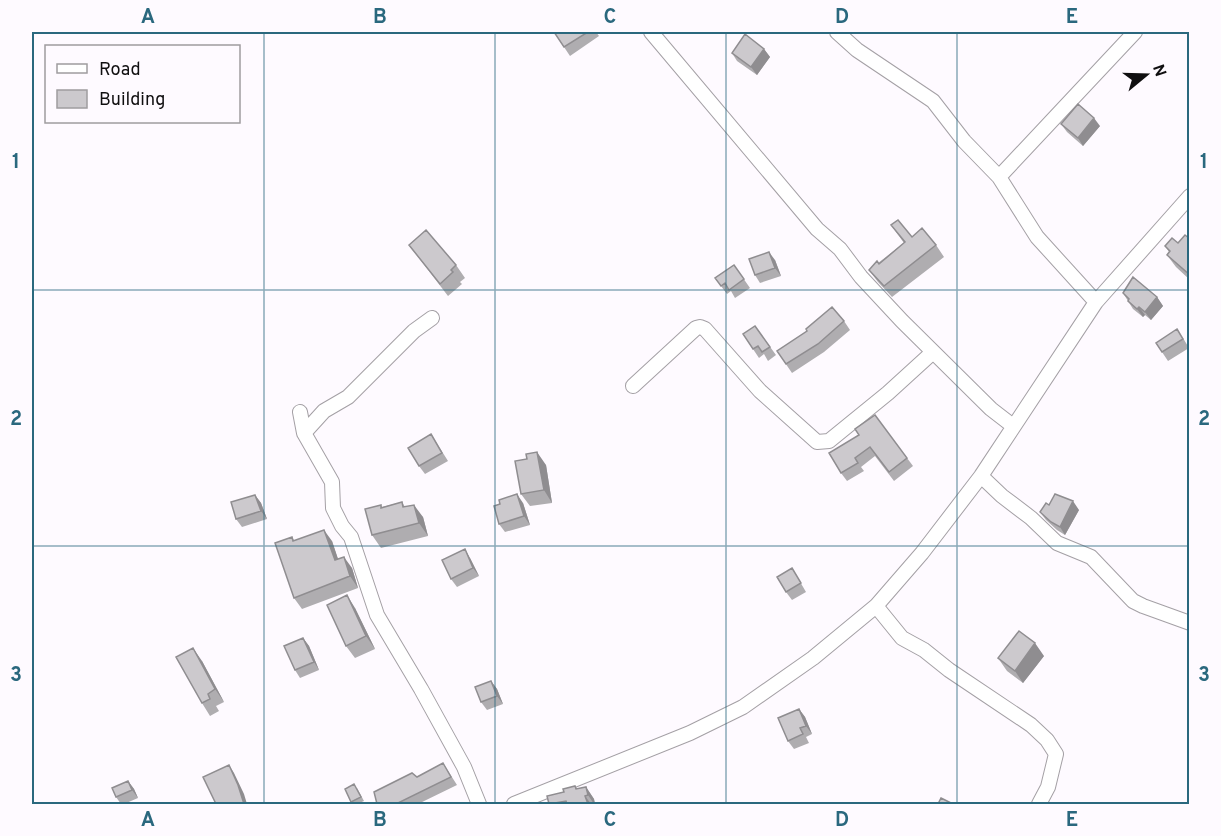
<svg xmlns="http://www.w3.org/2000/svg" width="1221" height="836" font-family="Overpass,sans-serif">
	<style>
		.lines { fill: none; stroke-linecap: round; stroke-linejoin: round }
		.minor-casing { stroke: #a4a0a5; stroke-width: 16 }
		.minor { stroke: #fff; stroke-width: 14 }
		.wall { fill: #afadb0 }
		.shaded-wall { fill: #8f8d90 }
		.building { fill: #ccc9cd; stroke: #8f8d90; stroke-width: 1.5 }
		.grid { fill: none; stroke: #2a687e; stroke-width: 1.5; stroke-opacity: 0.55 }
		.neatline { fill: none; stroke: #2a687e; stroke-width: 2 }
		.grid-label { font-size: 20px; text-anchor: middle; font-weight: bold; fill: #2a687e }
	</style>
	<rect width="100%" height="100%" fill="#fefaff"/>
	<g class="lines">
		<g class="minor-casing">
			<path id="minor" d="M651 32 817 229 840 249 861 277 902 321 991 409 1013 426
				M837 32 857 50 933 101 964 141 999 177
				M1096 302 1037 237 999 177 1135 32
				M633 386 696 328 700 327 705 329 760 391 817 442 829 441 888 393 933 352
				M300 412 304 433 332 482 333 508 342 526 351 537 377 615 421 689 464 767 479 804
				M304 433 324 411 348 397 414 331 432 318
				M981 476 1002 496 1031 518 1057 543 1091 557 1133 601 1143 606 1190 623
				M876 606 902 638 924 650 949 670 1031 725 1047 740 1056 754 1048 787 1039 804
				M514 804 690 733 743 707 813 658 876 606 922 553 981 476 1096 302 1190 196"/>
		</g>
		<use href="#minor" class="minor"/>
	</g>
	<path class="wall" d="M554 32H596L599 36 570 56Z
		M764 49 770 57 757 75 737 61 732 53Z
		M1061 124 1100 126 1083 146 1067 132Z
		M891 225 912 237 936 245 944 257 892 297 878 282 869 270 904 243Z
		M1190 239V280L1176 267 1167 255 1169 252 1165 246Z
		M409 245 456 265 465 278 460 282 462 284 448 296Z
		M775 260 781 276 760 283 755 275Z
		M734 265 750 288 735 298 731 291 727 294 715 278Z
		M1123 293 1157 297 1163 306 1151 320 1145 315 1143 317 1133 309Z
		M844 321 850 330 824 352 792 373 777 351Z
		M755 326 776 355 768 361 764 354 759 358 743 334Z
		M1183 338 1189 348 1168 361 1156 343Z
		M431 434 448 461 425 474 419 466Z
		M859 435 907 458 913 466 894 481 875 456 861 467 864 471 847 481 841 473Z
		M527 459 546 465 552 503 530 506 521 494Z
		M255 495 261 503 267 519 242 527 236 519Z
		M402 502 405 507 423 517 428 536 381 548 372 535 381 505 382 507Z
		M523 503 530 525 505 532 499 524Z
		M1049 505 1079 510 1065 535 1057 530 1046 520 1040 512Z
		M292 537 294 540 332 541 338 559 352 568 358 588 302 609 294 598Z
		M470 558 479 576 457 587 451 579Z
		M792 568 806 592 792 600 786 592Z
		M355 608 375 649 355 658 346 646Z
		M303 638 309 646 319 670 300 678 295 670Z
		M1044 656 1023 683 1007 671 998 658Z
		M202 661 224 702 216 706 219 711 210 716 202 703Z
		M491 681 497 689 503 704 487 710 481 702Z
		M799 709 805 717 812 734 806 737 809 743 794 749 788 741Z
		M443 763 457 785 418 804H377L417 777Z
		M128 781 134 789 138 798 124 804H121L116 797Z
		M575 786 578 789 586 787 594 799 595 804H549L564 792Z
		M357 788 364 801 357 804H353L351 802Z"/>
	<path class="shaded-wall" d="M764 49 770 57 757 75 751 67Z
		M1094 118 1100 126 1083 146 1078 138Z
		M769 252 775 260 781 276 775 268Z
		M1157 297 1163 306 1151 320 1145 312Z
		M1139 307 1145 315 1143 317 1137 309Z
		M537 452 546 465 552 503 544 490Z
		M517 494 523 503 530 525 524 516Z
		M255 495 261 503 267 519 261 511Z
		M1073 501 1079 510 1065 535 1060 527Z
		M414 505 423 517 428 536 419 523Z
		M324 530 332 541 342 571 335 560Z
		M465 549 470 558 479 576 473 568Z
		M344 557 352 568 358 588 350 576Z
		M347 595 355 608 375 649 366 636Z
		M303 638 309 646 319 670 314 662Z
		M1035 643 1044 656 1023 683 1015 671Z
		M193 648 202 661 224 702 215 689Z
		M491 681 497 689 503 704 497 696Z
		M799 709 805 717 812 734 806 726Z
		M229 765 234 773 244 794 247 804H244Z
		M128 781 134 789 138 798 132 790Z
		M586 787 594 799 595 804H594L588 795Z
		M585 796 591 804H588Z"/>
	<path class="building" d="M554 32H588L564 47Z
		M745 34 764 49 751 67 732 53Z
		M1078 104 1094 118 1078 138 1061 124Z
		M898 220 912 237 922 228 936 245 884 286 869 270 877 261 879 264 905 242 891 225Z
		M426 230 456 265 451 270 453 272 440 284 409 245Z
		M1185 235 1190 239V275L1167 255 1170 251 1165 246 1172 238 1178 243Z
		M769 252 775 268 755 275 749 259Z
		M734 265 744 279 729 290 725 283 721 286 715 278Z
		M1133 277 1157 297 1145 312 1139 307 1137 309 1128 301 1129 299 1123 293Z
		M832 307 844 321 818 344 786 364 777 351 807 331 806 329Z
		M755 326 770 347 762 352 758 346 753 349 743 334Z
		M1177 329 1183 339 1162 352 1156 343Z
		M875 415 907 458 889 472 870 447 855 458 858 463 841 473 829 453 859 435 855 429Z
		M431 434 442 453 419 466 408 448Z
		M537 452 544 490 521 494 515 461 527 459 526 454Z
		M517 494 524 516 499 524 494 506 500 504 499 500Z
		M1055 494 1073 501 1060 527 1051 522 1040 512 1046 503 1049 505Z
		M255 495 261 511 236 519 231 502Z
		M402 502 403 507 414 505 419 523 372 535 365 509 381 505V508Z
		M324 530 335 560 344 557 350 576 294 598 275 543 292 537 293 541Z
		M465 549 473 568 451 579 442 560Z
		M792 568 801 583 786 592 777 577Z
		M347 595 366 636 346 646 327 605Z
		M1019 631 1035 643 1015 671 998 658Z
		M303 638 314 662 295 670 284 646Z
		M193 648 215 689 208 694 210 699 202 703 176 657Z
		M491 681 497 696 481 702 475 687Z
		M799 709 806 726 800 728 803 734 788 741 778 718Z
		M443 763 451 777 396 804H377L374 792 412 773 417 777Z
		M229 765 238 785 244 804H215H216L203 777Z
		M128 781 132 790 116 797 112 788Z
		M354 784 361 797 351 802 345 789Z
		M575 786 576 789 586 787 588 795 585 796 588 804H567L566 801 549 804 547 796 564 792 563 789Z
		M941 798 953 804H938Z"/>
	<path class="grid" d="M264 32V804M495 32V804M726 32V804M957 32V804M32 290H1190M32 546H1190"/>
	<rect width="1221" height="836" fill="none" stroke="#fefaff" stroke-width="66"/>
	<rect x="45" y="45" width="195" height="78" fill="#fefaff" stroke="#9f9c9f" stroke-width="1.5"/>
	<rect x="57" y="64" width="30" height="9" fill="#ffffff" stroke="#9f9c9f" stroke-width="1.5"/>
	<text x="99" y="75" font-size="18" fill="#100f10">Road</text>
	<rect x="57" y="90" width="30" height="18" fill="#ccc9cd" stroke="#9f9c9f" stroke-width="1.5"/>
	<text x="99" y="105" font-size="18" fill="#100f10">Building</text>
	<g transform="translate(1146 75) rotate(71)" stroke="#fefaff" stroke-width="4.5" paint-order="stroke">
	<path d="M0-4.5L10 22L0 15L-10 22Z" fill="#100f10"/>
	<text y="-9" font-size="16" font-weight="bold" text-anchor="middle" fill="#100f10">N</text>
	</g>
	<rect x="33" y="33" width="1155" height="770" class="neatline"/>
	<g class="grid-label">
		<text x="148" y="23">A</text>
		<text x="380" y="23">B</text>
		<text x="610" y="23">C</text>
		<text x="842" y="23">D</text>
		<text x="1072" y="23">E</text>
		<text x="16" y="168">1</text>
		<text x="1204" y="168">1</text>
		<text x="16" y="425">2</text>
		<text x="1204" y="425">2</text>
		<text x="16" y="681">3</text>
		<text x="1204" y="681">3</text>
		<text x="148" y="826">A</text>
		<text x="380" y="826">B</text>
		<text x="610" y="826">C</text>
		<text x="842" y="826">D</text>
		<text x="1072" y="826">E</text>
	</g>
</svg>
